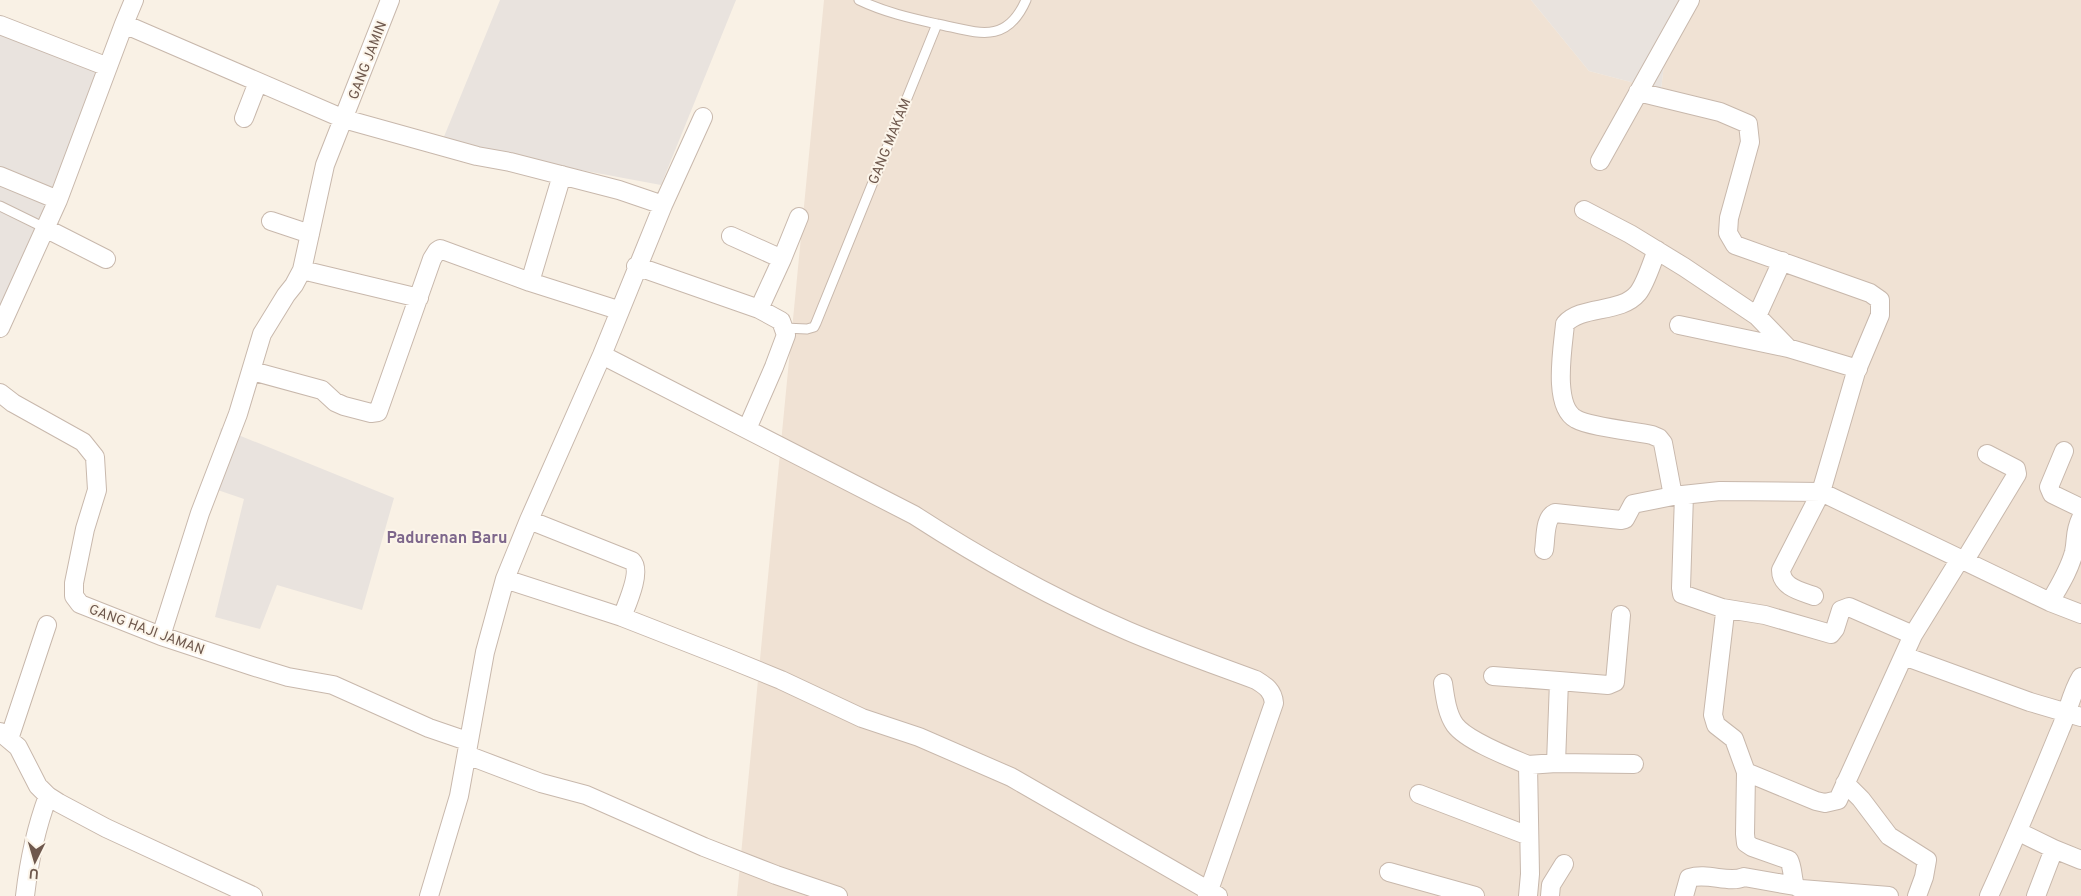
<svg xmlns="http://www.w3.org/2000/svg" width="2081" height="896" font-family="Overpass,sans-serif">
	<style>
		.residential { fill: #f0e2d4 }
		.industrial { fill: #e9e3de }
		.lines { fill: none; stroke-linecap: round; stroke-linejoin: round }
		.lane-casing { stroke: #c8b8ac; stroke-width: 11 }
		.street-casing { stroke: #c8b8ac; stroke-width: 20 }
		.lane { stroke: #fff; stroke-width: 9 }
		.street { stroke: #fff; stroke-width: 18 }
		.labels { text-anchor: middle; stroke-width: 4; stroke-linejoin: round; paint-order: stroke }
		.street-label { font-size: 14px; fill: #6e584d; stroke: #fcf5ea }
		.quarter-label { font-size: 16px; font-weight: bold; fill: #7d668b; stroke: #fcf5ea }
	</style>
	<rect width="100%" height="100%" fill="#f9f1e5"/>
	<path class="residential" d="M824 0H1531L1589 71 1661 90 1668 31 1688 0H2081V896H737Z"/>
	<path class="industrial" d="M500 0H736L661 185 441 144Z
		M1531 0H1688L1668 31 1661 90 1589 71Z
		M0 31 111 76 0 331Z
		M221 428 394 498 362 610 277 585 260 629 215 617 244 499 206 486Z"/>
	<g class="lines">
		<g class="lane-casing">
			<path id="lane" d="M859 0C884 12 910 18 937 24
				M0 206 45 228
				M784 328 807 329 814 327 816 323 937 24C977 32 1006 46 1026 0"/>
		</g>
		<g class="street-casing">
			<path id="street" d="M134 0 124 24 344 119 477 156 510 162 619 190 663 205 602 355 529 520 505 579 485 652 459 796 429 896
				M0 25 108 67
				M1638 92 1720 112 1748 124 1750 142 1729 218 1728 233 1735 245 1870 293 1880 300V315L1856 372 1821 492 1781 570C1781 587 1800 591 1814 596
				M244 118 258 82
				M1600 161 1690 0
				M0 176 58 200
				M663 205 703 117
				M1584 210 1630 234 1684 267 1757 316 1788 348
				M271 221 310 234
				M45 228 106 259
				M1657 250C1652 262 1646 283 1638 293 1621 314 1581 305 1565 324 1563 347 1552 406 1576 419 1590 427 1634 431 1652 435L1659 438 1663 443 1673 496
				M782 259 799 217
				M636 266 759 309 782 259 731 236
				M302 270 419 298
				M530 282 562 175
				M1757 316 1782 261
				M1679 325 1788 348 1858 369
				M0 328 58 200 124 24
				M602 355 914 515C982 559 1054 599 1128 631 1170 649 1213 664 1256 680 1266 686 1273 691 1274 703L1207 896
				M252 371 322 390 335 402 344 406 371 413 378 412 432 259 437 251 440 249 530 282 618 310
				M0 393 13 403 83 442 95 457 97 490 85 529 74 583V596L80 604 161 636 252 666 288 677 333 685 429 728 467 741
				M747 429 774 367 786 335 781 321 759 309
				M2064 451 2049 487 2052 494 2081 508
				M1684 495 1681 588 1682 594 1722 608 1725 613 1713 715 1716 725 1734 739 1746 772 1745 834 1746 843 1752 847 1789 860C1793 868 1792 877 1795 886L1801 889 1889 896
				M529 520 632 561C642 571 627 604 622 617
				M1544 550C1546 539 1544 518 1555 513L1621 520 1625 519 1633 504 1673 496 1720 491 1821 492 2050 602 2081 614
				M1965 560 2017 474 2016 469 1987 454
				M505 579 622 617 727 658 781 680 862 718 919 737 1011 777 1218 896
				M2050 602C2059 586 2069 571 2074 552 2077 538 2074 533 2081 518
				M1722 608 1765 615 1831 634 1835 629 1841 610 1849 607 1913 635
				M161 636 200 513 238 414 262 334 286 295 294 285 302 270 325 165 390 0
				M1904 656 2030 702 2081 717
				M1493 676 1559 681
				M1443 683C1445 697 1447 714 1455 725 1467 741 1509 757 1528 765L1530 874 1528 896
				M0 732 18 747 38 786 48 796 59 803 106 828 253 896
				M9 739 47 625
				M467 755 541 783 586 795 704 847 776 875 838 896
				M1556 763 1559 681 1608 685 1615 682 1621 615
				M1528 765 1556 763 1634 764
				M1746 772 1816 801 1825 803 1838 800 1913 635 1960 559
				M1845 783 1861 799 1889 836 1927 860 1924 877 1917 896
				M1419 794 1529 836
				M2019 832 2054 849
				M1389 872 1475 896
				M25 896C29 861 36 828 48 796
				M1550 896 1551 885 1564 864
				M1684 896 1689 878C1708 872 1729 884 1744 877L1795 886
				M1989 896C2014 841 2037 786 2060 730 2068 713 2071 693 2081 677
				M2036 896 2054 849 2081 860"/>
		</g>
		<use href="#lane" class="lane"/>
		<use href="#street" class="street"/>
	</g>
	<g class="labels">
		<g class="street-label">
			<text transform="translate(367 60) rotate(-69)" y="5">GANG JAMIN</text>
			<text transform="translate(889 141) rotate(-68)" y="5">GANG MAKAM</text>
			<text transform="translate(147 629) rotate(20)" y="5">GANG HAJI JAMAN</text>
		</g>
		<g class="quarter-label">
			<text x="447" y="543">Padurenan Baru</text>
		</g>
	</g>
	<g transform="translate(35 861) rotate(185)" stroke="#fcf5ea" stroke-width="4" paint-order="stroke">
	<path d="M0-4L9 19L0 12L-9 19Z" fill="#6e584d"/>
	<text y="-8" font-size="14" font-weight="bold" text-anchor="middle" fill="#6e584d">U</text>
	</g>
</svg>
